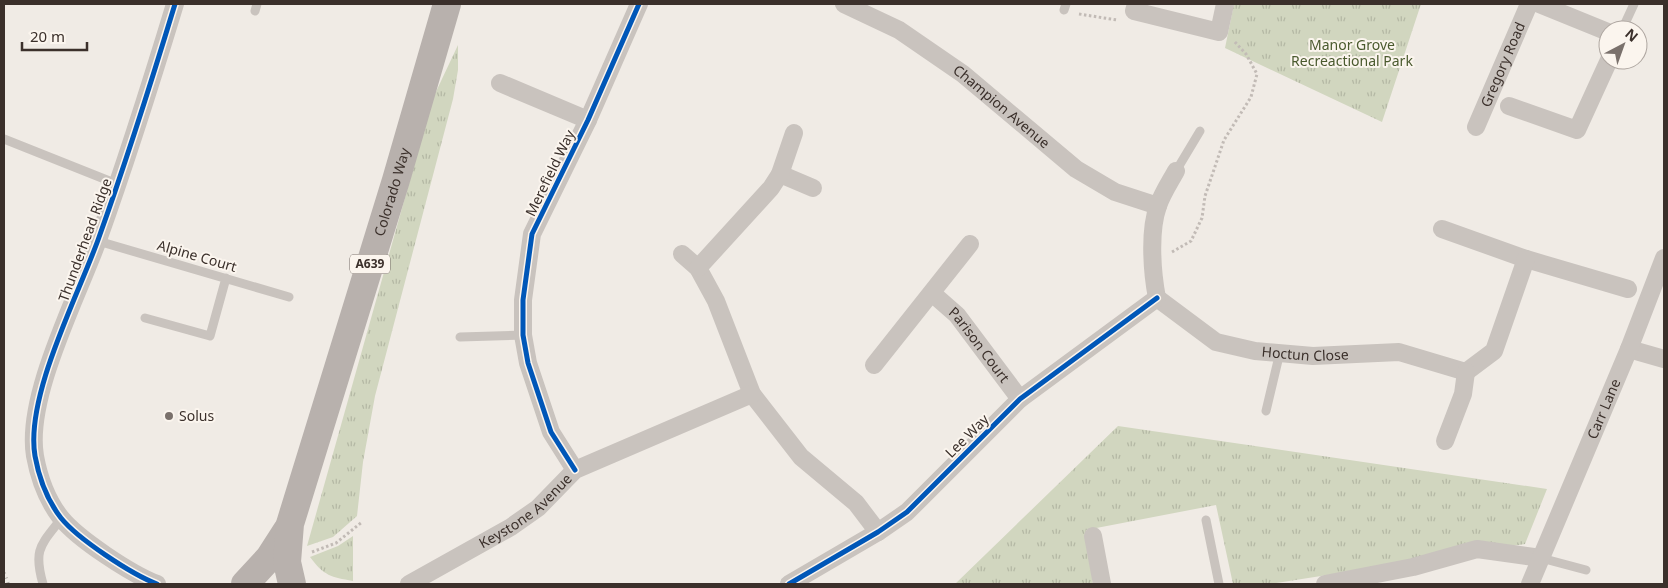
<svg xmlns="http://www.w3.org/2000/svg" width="1668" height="588" font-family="'Noto Sans',sans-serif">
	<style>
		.grass { fill: url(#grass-tufts) }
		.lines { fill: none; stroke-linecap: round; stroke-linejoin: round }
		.path { stroke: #c2bbb6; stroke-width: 3; stroke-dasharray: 2.5 2.5; stroke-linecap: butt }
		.lane { stroke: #c9c3be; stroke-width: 9 }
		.street { stroke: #c9c3be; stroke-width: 18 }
		.primary { stroke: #b8b1ad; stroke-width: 28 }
		.rail { stroke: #b1aca8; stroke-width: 4; stroke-dasharray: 1 4; stroke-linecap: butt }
		.cycleway-casing { stroke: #fbf5ee; stroke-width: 8 }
		.cycleway { stroke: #0057b8; stroke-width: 5 }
		.poi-dot { fill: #7a716c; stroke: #fbf5ee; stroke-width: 2 }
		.labels { text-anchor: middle; stroke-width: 4; stroke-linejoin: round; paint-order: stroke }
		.shield { fill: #fbf5ee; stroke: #756b66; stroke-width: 1 }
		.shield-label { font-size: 12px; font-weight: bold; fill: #3b302b }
		.park-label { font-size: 14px; fill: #4a5a2e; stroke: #fbf5ee }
		.street-label { font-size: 14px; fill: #3b302b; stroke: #fbf5ee }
		.poi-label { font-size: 14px; fill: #3b302b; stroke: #fbf5ee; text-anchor: start }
	</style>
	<defs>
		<pattern id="grass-tufts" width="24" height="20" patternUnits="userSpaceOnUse" patternTransform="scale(1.25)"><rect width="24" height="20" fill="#d1d6bf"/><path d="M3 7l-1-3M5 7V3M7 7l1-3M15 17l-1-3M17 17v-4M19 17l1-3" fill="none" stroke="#b4b8a4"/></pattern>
	</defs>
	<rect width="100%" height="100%" fill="#f0ebe5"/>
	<path class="grass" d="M1234 4H1421L1382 122 1225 48Z
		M458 45V70L453 99 375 396 363 462 357 516 333 537 307 546 433 98Z
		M1118 426 1547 489 1525 544 1270 584H1233L1216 505 1086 530 1093 584H955Z
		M353 536V581C331 577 324 576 310 557L338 546Z"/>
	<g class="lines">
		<path class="path" d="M1079 14 1117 20
			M1172 252 1191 241 1202 218 1205 196 1224 140 1251 97 1257 74 1246 54 1234 41
			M312 552 336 543 362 522"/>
		<path class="lane" d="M1064 10 1066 4
			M255 11 257 4
			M1622 30 1634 4
			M4 139 117 184
			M1176 171 1200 131
			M98 241 289 297
			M145 318 210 336 226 278
			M460 337 523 335
			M1266 411 1280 352
			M1206 520 1219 584
			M1541 558 1586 570
			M43 584C33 549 41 545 61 519"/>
		<g class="street">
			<path id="s1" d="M844 4 899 30 963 74 1076 169 1115 192 1158 206"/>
			<path d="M1136 4 1134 11 1219 32 1225 4"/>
			<path d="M1539 4 1608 32"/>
			<path d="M500 83 588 120"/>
			<path d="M1509 106 1577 130 1609 60"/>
			<path id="s2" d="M1476 127 1529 4"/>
			<path d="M780 174 813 188"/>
			<path d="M1442 229 1526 259 1628 289"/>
			<path d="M682 254 698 268 716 301 752 394 801 457 856 503 878 532"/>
			<path d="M698 268 771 188 780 174 794 133"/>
			<path id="s3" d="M933 294 957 315 1020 399"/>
			<path id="s4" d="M1157 298 1216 342 1255 351 1313 356 1399 352 1466 372 1494 351 1526 259"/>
			<path d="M1157 298C1152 272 1149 231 1158 206 1162 194 1170 182 1176 171"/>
			<path d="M1629 349 1664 359"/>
			<path d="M874 365 970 244"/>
			<path d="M1445 441 1463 394 1466 372"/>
			<path d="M575 470 551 432 528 363 523 335V300L532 234 588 120 639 4"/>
			<path d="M1093 536 1102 584"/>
			<path d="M157 584C131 574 78 539 61 518 47 500 39 478 35 456 25 397 77 298 98 240 126 162 151 83 175 4"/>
			<path id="s5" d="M409 584 511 527 538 508 575 470 752 394"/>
			<path d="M789 584 878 532 907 512 1020 399 1157 298"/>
			<path d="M1325 584 1413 567 1477 549 1541 558"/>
			<path id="s6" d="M1530 584 1629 349 1664 258"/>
		</g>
		<g class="primary">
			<path d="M245 584 269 558 287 530"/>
			<path id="s7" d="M292 584 287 562 290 524 396 180 447 4"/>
		</g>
		<path class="rail" d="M4 573 8 584"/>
		<g class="cycleway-casing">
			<path id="cycleway" d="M575 470 551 432 528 363 523 335V300L532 234 588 120 639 4
				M157 584C131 574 78 539 61 518 47 500 39 478 35 456 25 397 77 298 98 240 126 162 151 83 175 4
				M789 584 878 532 907 512 1020 399 1157 298"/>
		</g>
		<use href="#cycleway" class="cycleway"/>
	</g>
	<circle class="poi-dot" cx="169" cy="416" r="5"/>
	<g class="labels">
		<rect class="shield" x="350" y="254.5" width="40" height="19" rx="4"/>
		<g class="shield-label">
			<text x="370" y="268">A639</text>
		</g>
		<g class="park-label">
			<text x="1352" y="50">Manor Grove<tspan x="1352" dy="16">Recreactional Park</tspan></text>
		</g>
		<g class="street-label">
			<text dy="5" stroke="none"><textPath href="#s2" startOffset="68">Gregory Road</textPath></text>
			<text dy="5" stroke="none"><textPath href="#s1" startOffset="189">Champion Avenue</textPath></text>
			<text transform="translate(550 173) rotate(-64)" y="5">Merefield Way</text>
			<text dy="5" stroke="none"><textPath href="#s7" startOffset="408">Colorado Way</textPath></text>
			<text transform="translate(85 240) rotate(-70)" y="5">Thunderhead Ridge</text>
			<text transform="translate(197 256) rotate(16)" y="5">Alpine Court</text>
			<text dy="5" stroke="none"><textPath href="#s3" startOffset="69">Parison Court</textPath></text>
			<text dy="5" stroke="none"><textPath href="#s4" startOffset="164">Hoctun Close</textPath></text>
			<text dy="5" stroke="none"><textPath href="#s6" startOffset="190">Carr Lane</textPath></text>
			<text transform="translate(967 436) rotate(-45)" y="5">Lee Way</text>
			<text dy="5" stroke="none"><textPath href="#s5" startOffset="138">Keystone Avenue</textPath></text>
		</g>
		<g class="poi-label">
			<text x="179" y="421">Solus</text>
		</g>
	</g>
	<rect width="1668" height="588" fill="none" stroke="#3b302b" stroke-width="10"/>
	<g transform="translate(1623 45) rotate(41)"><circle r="24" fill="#fbf5ee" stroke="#aea6a0"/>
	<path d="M0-4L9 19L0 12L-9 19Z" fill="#7a716c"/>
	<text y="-8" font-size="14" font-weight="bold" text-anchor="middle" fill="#3b302b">N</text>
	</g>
	<path d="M22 42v8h65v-8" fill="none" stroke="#3b302b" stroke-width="2.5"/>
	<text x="30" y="42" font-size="15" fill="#3b302b" stroke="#fbf5ee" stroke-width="4" paint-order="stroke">20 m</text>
</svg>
